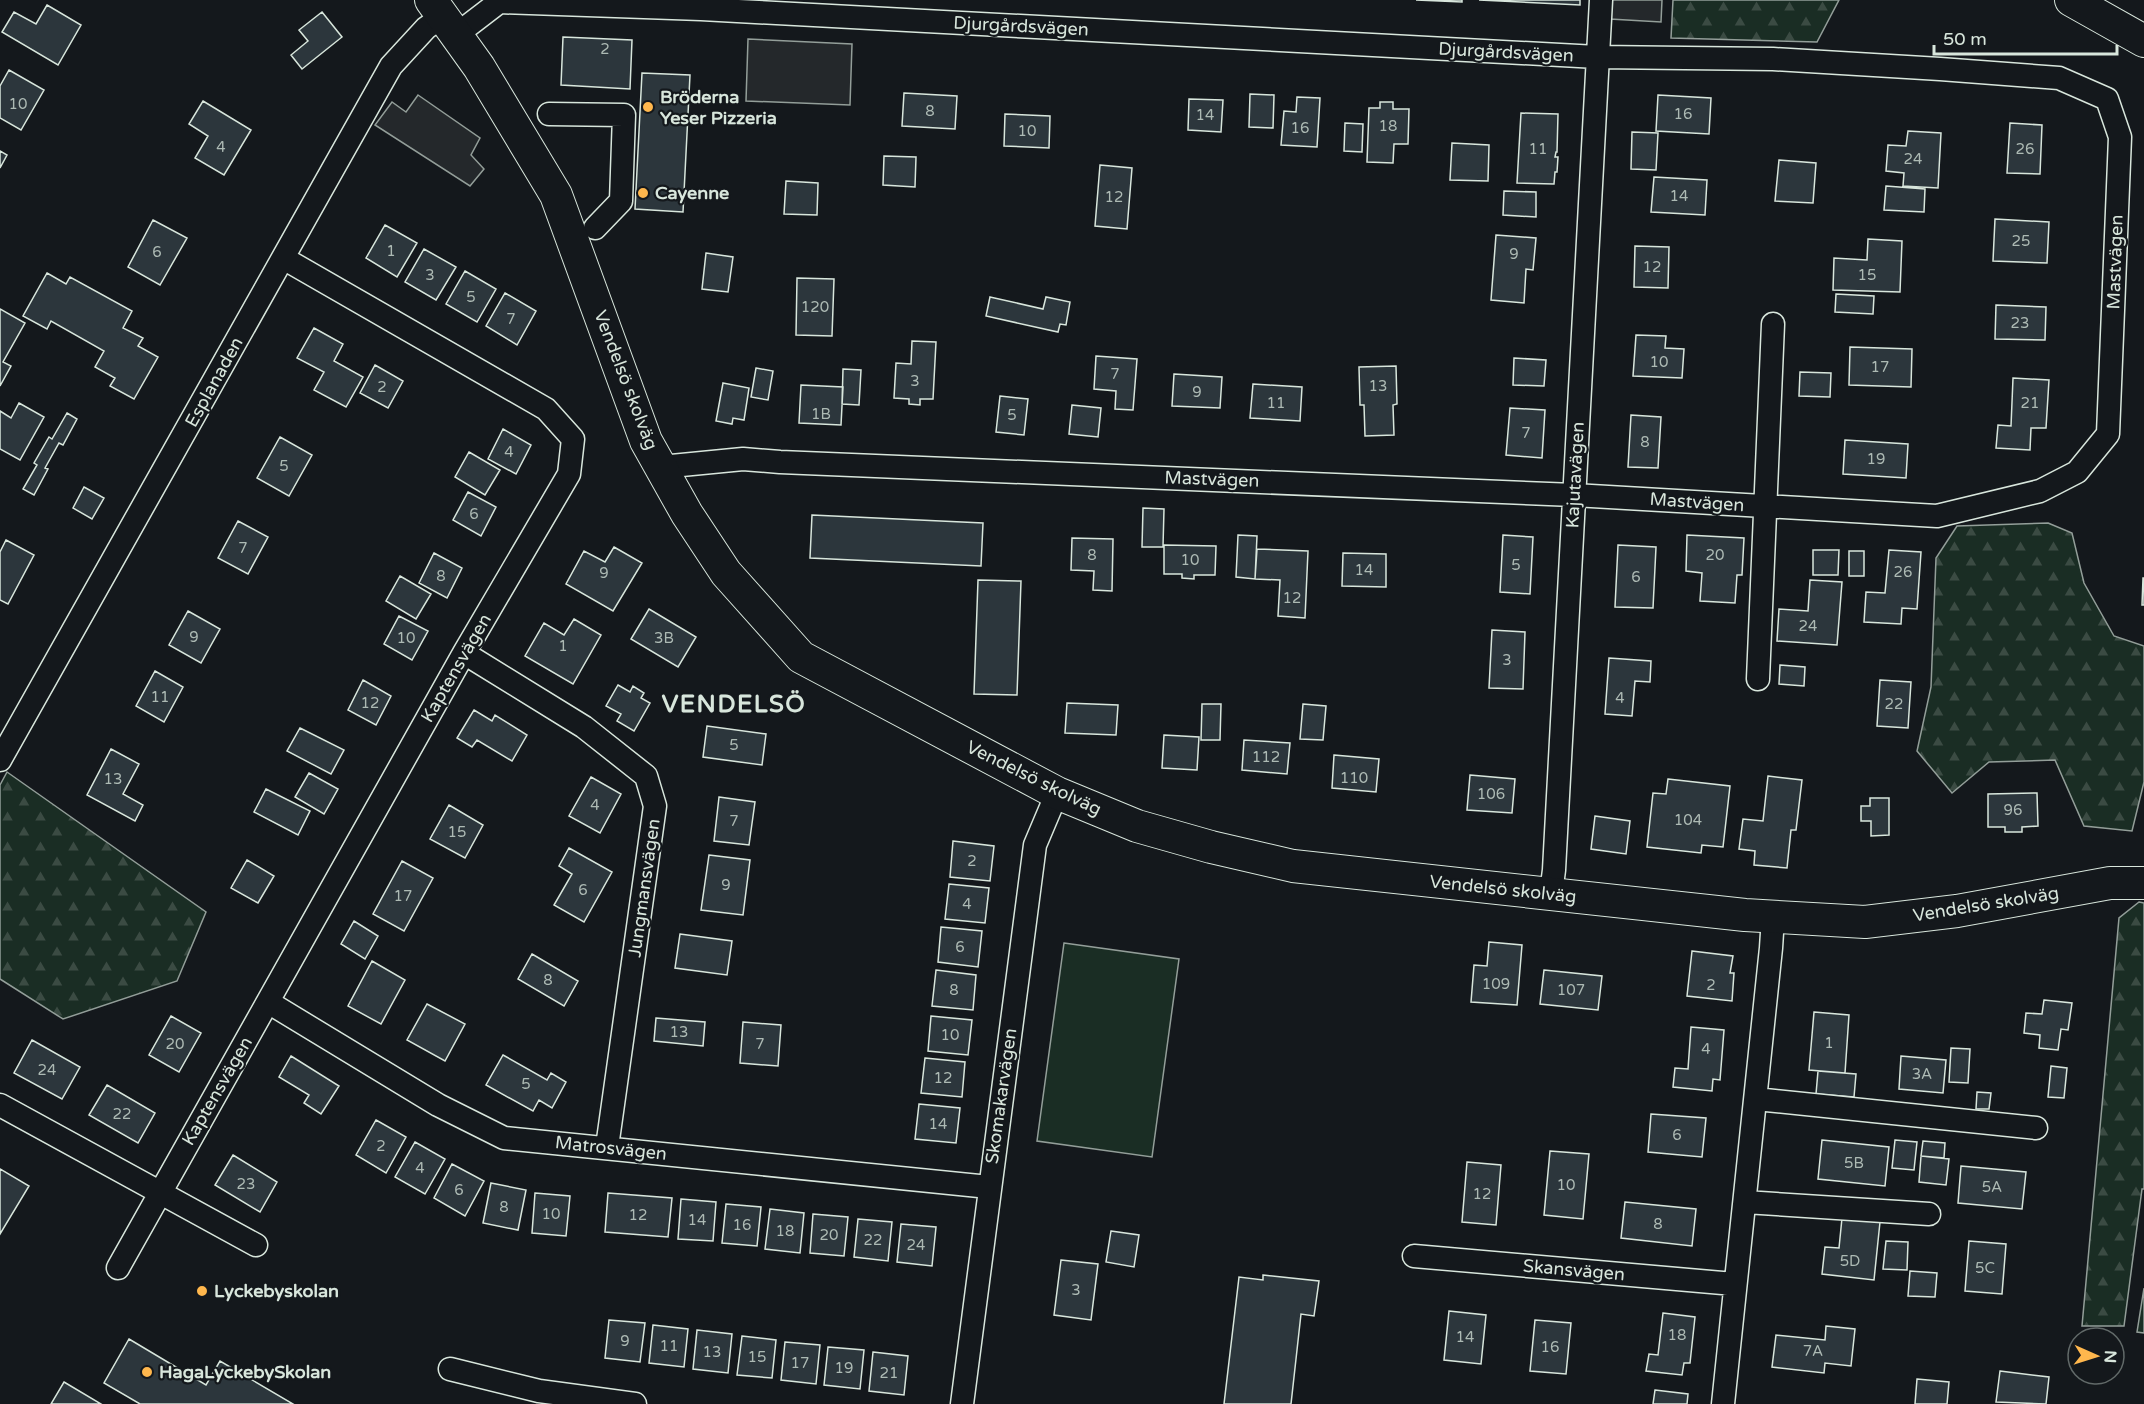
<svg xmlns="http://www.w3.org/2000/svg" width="2144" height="1404" font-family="'Varela Round',sans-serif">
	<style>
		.forest { fill: url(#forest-firs); stroke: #939e99; stroke-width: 1.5 }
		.pitch { fill: #1a2d24; stroke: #939e99; stroke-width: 1.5 }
		.parking { fill: #24282b; stroke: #939e99; stroke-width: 1.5 }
		.building { fill: #2c363c; stroke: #d8e6dc; stroke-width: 1.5 }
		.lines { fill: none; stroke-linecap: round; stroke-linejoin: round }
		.street-casing { stroke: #d8e6dc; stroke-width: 25 }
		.secondary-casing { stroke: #d8e6dc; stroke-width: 34 }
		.street { stroke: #14181c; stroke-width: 22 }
		.secondary { stroke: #14181c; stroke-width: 32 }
		.poi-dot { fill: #ffb74d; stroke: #14181c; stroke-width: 2 }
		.labels { text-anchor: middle; stroke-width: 4.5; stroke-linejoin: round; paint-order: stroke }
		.number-label { font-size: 15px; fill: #adbab4 }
		.street-label { font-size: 18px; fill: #d8e6dc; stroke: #14181c }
		.poi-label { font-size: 18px; font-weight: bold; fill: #d8e6dc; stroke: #14181c; text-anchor: start }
		.district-label { font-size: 24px; font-weight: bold; letter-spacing: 1.5px; fill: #d8e6dc; stroke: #14181c }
	</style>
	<defs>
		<pattern id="forest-firs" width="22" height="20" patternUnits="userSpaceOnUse" patternTransform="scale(1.5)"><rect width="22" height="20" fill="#1a2d24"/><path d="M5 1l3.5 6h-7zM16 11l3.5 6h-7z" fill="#3b4b43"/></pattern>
	</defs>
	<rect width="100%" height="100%" fill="#14181c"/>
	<path class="forest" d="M1673 0H1839L1817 42 1671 38Z
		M2048 523 2072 533 2084 583 2114 636 2144 646V782L2132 831 2084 826 2055 760 1989 762 1952 793 1917 751 1931 687 1936 558 1957 526Z
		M7 772 206 912 177 981 63 1019 0 979V785Z
		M2139 902 2144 903V1189H2142L2124 1326H2082L2119 918Z"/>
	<path class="pitch" d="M1064 943 1179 959 1152 1157 1037 1141Z
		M2144 1288V1333L2137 1332Z"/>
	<path class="parking" d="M1611 0H1662L1661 22 1610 19Z
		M748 39 852 44 850 105 746 101Z
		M418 95 480 138 471 155 484 169 470 186 375 125 392 102 406 112Z"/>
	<path class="building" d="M1416 0H1462V2Z
		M1479 0H1580V5Z
		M47 5 81 25 58 65 2 32 14 12 36 24Z
		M322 12 342 37 302 69 291 55 308 41 299 30Z
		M563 37 632 40 630 89 561 85Z
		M9 70 44 90 21 130 0 118V86Z
		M642 73 690 75 683 212 635 209Z
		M904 93 957 96 955 129 902 126Z
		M1250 94 1274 95 1273 128 1249 127Z
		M1658 95 1711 98 1709 134 1656 131Z
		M1297 97 1320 98 1317 147 1281 145 1284 111 1296 112Z
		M1189 99 1223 100 1221 132 1188 130Z
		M203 101 251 130 224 175 195 158 208 136 189 124Z
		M1380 102H1393V109H1409L1408 144H1394L1393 163 1367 162 1369 108H1380Z
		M1521 113 1558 114 1557 152H1556L1555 157H1558L1557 172H1555L1554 184 1517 183Z
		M1005 114 1050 116 1049 148 1004 146Z
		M1345 123 1363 124 1362 152 1344 151Z
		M2010 123 2042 125 2040 174 2007 173Z
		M1908 131 1941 133 1938 188 1903 186 1904 173 1886 171 1888 145 1906 146Z
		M1632 132 1658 133 1656 170 1631 169Z
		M1452 143 1489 145 1488 181 1450 180Z
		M0 151 7 155 0 168Z
		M884 156 916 157 915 187 883 185Z
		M1779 160 1816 163 1813 203 1775 201Z
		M1100 165 1132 168 1127 229 1095 226Z
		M1654 177 1707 180 1705 215 1651 212Z
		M786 181 818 183 817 215 784 214Z
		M1886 186 1925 189 1924 212 1884 210Z
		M1504 191 1536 192V217L1503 215Z
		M1995 219 2049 222 2047 263 1993 261Z
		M153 220 187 238 160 285 128 267Z
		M385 225 417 243 397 277 366 258Z
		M1496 235 1536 238 1533 270 1526 269 1524 303 1491 300Z
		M1868 239 1902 241 1900 292 1833 290 1834 258 1867 260Z
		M1635 246 1669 247 1668 288 1634 287Z
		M424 249 456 267 436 300 405 282Z
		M706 253 733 257 728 292 702 289Z
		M465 271 496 289 477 322 446 304Z
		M47 273 66 284 70 277 132 311 123 328 143 338 138 346 158 357 134 399 110 386 115 378 95 367 104 351 51 321 47 329 23 316Z
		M797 278 834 279 832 336 796 335Z
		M505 293 536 311 517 345 486 326Z
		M1836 294 1874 296 1873 314 1835 312Z
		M990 297 1043 309 1046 297 1070 302 1066 325 1060 324 1058 332 986 316Z
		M1996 305 2046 307 2045 340 1995 339Z
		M0 309 25 323 3 362 11 366 0 386Z
		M314 328 343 344 334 361 363 377 346 407 314 390 324 372 297 358Z
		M1636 335 1666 336 1665 348 1684 349 1682 378 1633 376Z
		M912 341 936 342 933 399H920V405L909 404V399L894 398 896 363 911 364Z
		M1850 347 1912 349 1911 387 1849 385Z
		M1096 356 1137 359 1133 410 1115 409 1116 391 1094 389Z
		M1514 358 1546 360 1544 386 1513 385Z
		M375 365 403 381 388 408 360 393Z
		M1396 366 1397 404 1393 405 1394 435 1365 436 1364 405H1360L1359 367Z
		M756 368 773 371 768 400 751 397Z
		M843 369 861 370 859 405 842 404Z
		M1800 372 1831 373 1830 397 1799 396Z
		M1174 374 1222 377 1220 408 1172 406Z
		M2013 378 2049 380 2046 428H2031L2030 450 1996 448 1998 425 2011 426Z
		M723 383 749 388 744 420 733 418 732 424 716 421Z
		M1253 384 1302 387 1300 421 1250 418Z
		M801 385 843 387 841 425 799 423Z
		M1000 396 1028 399 1024 435 996 432Z
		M19 403 44 417 20 460 0 449V411L11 418Z
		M1072 405 1101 408 1098 437 1069 434Z
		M1510 408 1545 410 1542 458 1506 455Z
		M67 413 77 419 63 445 59 443 45 468 48 469 34 495 23 489 37 465 34 463 49 437 52 439Z
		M1631 415 1661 417 1658 468 1628 467Z
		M503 429 531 445 516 474 488 459Z
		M280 437 312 455 289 496 257 478Z
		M1845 440 1908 444 1906 478 1843 474Z
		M469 452 500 470 485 495 455 477Z
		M84 487 104 498 92 519 73 508Z
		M468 492 496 507 481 536 453 520Z
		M1143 508 1164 509 1163 547H1142Z
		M812 515 983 523 981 566 810 558Z
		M238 521 268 537 248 574 218 558Z
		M1238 535 1257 536 1255 579 1236 577Z
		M1503 535 1533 537 1530 594 1500 592Z
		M1687 535 1744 538 1742 575H1737L1735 603 1700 601 1702 573 1686 571Z
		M1072 538 1113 539 1112 591 1093 590 1094 571 1071 570Z
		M6 540 34 555 8 604 0 600V552Z
		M1164 545 1216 546 1215 575H1194V579L1182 578V574H1164Z
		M1618 545 1656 547 1653 608 1615 607Z
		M614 547 642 563 613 611 566 584 584 551 605 562Z
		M1257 549 1308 551 1305 618 1278 616 1280 580 1255 579Z
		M1813 550H1839L1838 575H1813Z
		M1889 550 1921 552 1917 609 1902 608 1901 624 1864 622 1866 592 1885 593Z
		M1849 551H1864V576H1849Z
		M434 553 462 568 447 598 419 583Z
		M1343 553 1386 554V587L1342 586Z
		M400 576 431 594 416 619 386 601Z
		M2143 578H2144V605H2142Z
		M978 580 1021 581 1017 695 974 694Z
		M1810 580 1842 582 1837 645 1777 641 1779 609 1808 611Z
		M649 609 696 637 678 667 631 639Z
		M188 611 220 629 201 663 169 645Z
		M399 616 428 631 412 660 384 644Z
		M574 619 601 635 573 684 525 656 544 623 564 635Z
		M1492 630 1525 632 1523 689 1489 688Z
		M1609 658 1651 661 1650 682 1635 681 1632 716 1605 714Z
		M1780 665 1805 667 1804 686 1779 684Z
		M155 671 183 687 164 722 136 706Z
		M363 680 391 696 376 725 348 710Z
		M1880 680 1911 682 1908 728 1877 726Z
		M618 685 630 692 633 686 644 693 641 698 650 703 634 731 617 721 621 714 606 706Z
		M1067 703 1118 705 1116 735 1065 733Z
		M1202 704H1221L1220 740H1201Z
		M1303 704 1326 706 1323 740 1300 739Z
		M474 710 492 721 495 715 527 735 512 761 477 740 472 747 457 738Z
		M707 726 766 734 762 765 703 757Z
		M300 728 344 750 331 774 287 751Z
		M1164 735 1199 737 1197 770 1162 768Z
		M1244 740 1290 743 1287 774 1242 770Z
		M111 749 139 764 123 794 143 805 135 821 87 795Z
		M1334 755 1379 759 1376 792 1332 788Z
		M309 773 338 789 324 814 295 797Z
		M1470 775 1515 779 1512 813 1467 810Z
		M1768 776 1802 780 1796 830H1791L1787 868 1754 865 1755 851 1739 849 1743 819 1763 821Z
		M591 777 621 794 600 833 569 816Z
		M1668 779 1730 786 1723 847 1702 845 1701 853 1647 847 1653 793 1666 794Z
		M266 789 310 811 298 835 254 812Z
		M2037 793 2038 826 2022 827V832H2005V827H1988V794Z
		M719 797 755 802 749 845 714 841Z
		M1870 798H1889V835L1871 836V821H1861V806H1870Z
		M449 805 483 825 465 858 430 839Z
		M1595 816 1630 821 1626 854 1591 849Z
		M953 841 994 846 990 881 950 877Z
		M569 848 612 872 584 922 554 905 572 874 559 866Z
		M709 855 750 860 743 915 701 910Z
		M247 860 274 876 258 903 231 888Z
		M402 861 433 878 404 931 373 914Z
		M949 884 989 888 985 923 945 919Z
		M354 921 378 936 365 959 341 944Z
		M941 927 982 931 978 967 938 962Z
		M680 934 732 941 727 975 675 968Z
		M1489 942 1522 945 1517 1005 1471 1002 1474 965 1487 966Z
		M1692 951 1733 956 1730 973H1734L1732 1001 1687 996Z
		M532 954 578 981 564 1006 518 979Z
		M372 961 405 980 381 1024 348 1006Z
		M936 970 976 975 973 1010 932 1006Z
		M1544 970 1602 976 1598 1010 1540 1004Z
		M2044 1000 2072 1003 2068 1030 2061 1029 2058 1050 2039 1048 2040 1035 2024 1033 2026 1013 2042 1014Z
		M427 1004 465 1024 445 1061 407 1040Z
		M1814 1012 1849 1015 1845 1073 1809 1070Z
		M171 1016 201 1033 179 1072 149 1055Z
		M931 1016 972 1020 968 1055 928 1051Z
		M656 1018 705 1022 703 1046 654 1041Z
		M743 1022 781 1025 778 1066 740 1063Z
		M1691 1027 1724 1030 1720 1080 1713 1079 1712 1091 1673 1087 1675 1068 1688 1069Z
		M32 1040 80 1067 62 1099 14 1073Z
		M1951 1048 1970 1049 1968 1083 1949 1082Z
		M503 1055 547 1080 551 1073 566 1082 552 1108 539 1100 533 1111 486 1085Z
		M291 1056 339 1086 321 1114 304 1103 309 1095 279 1077Z
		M1901 1056 1946 1060 1943 1093 1899 1089Z
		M925 1058 965 1062 962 1097 921 1093Z
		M2051 1066 2067 1068 2064 1098 2048 1097Z
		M1818 1071 1856 1074 1854 1097 1816 1094Z
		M107 1085 155 1113 138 1143 89 1115Z
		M1977 1092 1991 1093 1989 1109H1976Z
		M919 1104 960 1108 956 1143 915 1139Z
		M1651 1114 1706 1118 1702 1157 1648 1152Z
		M376 1120 406 1137 386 1173 356 1155Z
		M1822 1140 1889 1147 1885 1186 1818 1179Z
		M1895 1140 1917 1142 1914 1170 1892 1168Z
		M1923 1141 1945 1143 1944 1158 1921 1156Z
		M415 1142 445 1159 425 1194 395 1177Z
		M1550 1151 1589 1154 1583 1219 1544 1215Z
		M233 1155 277 1182 260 1212 215 1185Z
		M1921 1156 1949 1159 1946 1185 1919 1182Z
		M1467 1162 1501 1165 1496 1225 1462 1222Z
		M452 1164 484 1181 465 1216 434 1198Z
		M1961 1166 2026 1172 2022 1209 1958 1203Z
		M0 1169 29 1186 0 1234Z
		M491 1183 526 1190 518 1230 483 1223Z
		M535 1193 570 1196 566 1236 532 1233Z
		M608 1193 672 1198 668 1237 605 1232Z
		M681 1199 716 1202 713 1241 678 1239Z
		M1625 1202 1696 1209 1692 1246 1621 1238Z
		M726 1204 761 1207 757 1246 722 1243Z
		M770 1209 804 1213 800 1253 765 1249Z
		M813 1214 848 1217 844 1256 810 1253Z
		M1842 1218 1880 1222 1874 1280 1822 1274 1825 1247 1839 1248Z
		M858 1219 892 1222 888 1261 854 1257Z
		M901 1224 936 1227 932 1266 897 1262Z
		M1111 1231 1139 1235 1134 1267 1106 1262Z
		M1886 1241 1908 1242 1907 1270 1883 1269Z
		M1969 1241 2006 1244 2002 1294 1965 1291Z
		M1061 1260 1098 1264 1091 1320 1054 1315Z
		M1910 1271 1937 1273 1935 1297 1908 1296Z
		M1263 1275 1319 1281 1314 1316 1301 1314 1291 1404H1224L1239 1277 1263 1280Z
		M1449 1311 1486 1315 1481 1364 1444 1360Z
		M1663 1313 1695 1317 1690 1363H1684L1682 1375 1646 1371 1649 1354 1658 1355Z
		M609 1320 645 1323 640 1362 605 1358Z
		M1535 1320 1571 1323 1566 1374 1530 1371Z
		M653 1325 688 1329 684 1367 649 1363Z
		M1826 1326 1855 1329 1851 1366 1825 1363 1824 1373 1772 1367 1776 1335 1825 1340Z
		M697 1330 732 1334 728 1373 693 1369Z
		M742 1336 776 1340 772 1378 737 1375Z
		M129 1339 206 1385 220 1361 293 1404H140L104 1383Z
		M785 1342 820 1345 816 1384 781 1380Z
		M828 1347 864 1350 860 1389 824 1385Z
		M873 1352 908 1356 904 1395 869 1391Z
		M2000 1371 2049 1377 2046 1404 1996 1402Z
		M1917 1379 1949 1382 1947 1404H1915Z
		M64 1382 101 1404H51Z
		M1655 1390 1688 1394 1687 1404H1653Z"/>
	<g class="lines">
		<g class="street-casing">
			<path id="street" d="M456 35 499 2 701 9 1597 57 1773 59 1940 69 2059 78 2107 99 2120 137 2108 434 2077 472 2040 491 1937 516 1574 495 780 462 743 459 661 467
				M549 114 624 115 621 201 595 228
				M464 653 584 727 646 776 655 806 607 1147
				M1758 679 1773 324
				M0 760 391 66 426 28 443 16
				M1551 893 1554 870 1601 0
				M268 1002 438 1105 504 1138 989 1187
				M1756 1099 2036 1128
				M0 1105 256 1245
				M1745 1202 1929 1214
				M1414 1256 1734 1284
				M118 1268 464 653 569 474 573 439 546 409 283 258
				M450 1369 539 1391 635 1404
				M962 1404 1035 845 1057 793
				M1723 1404 1771 948 1773 917"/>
		</g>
		<g class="secondary-casing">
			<path id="secondary" d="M431 0 479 67 556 195 646 441 687 514 726 573 801 657 1057 793 1137 826 1211 847 1293 866 1745 915 1865 922 1957 911 2110 883H2144
				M2071 0 2144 41"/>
		</g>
		<use href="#street" class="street"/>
		<use href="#secondary" class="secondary"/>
	</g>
	<g class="poi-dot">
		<circle cx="648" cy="107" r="6"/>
		<circle cx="643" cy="193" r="6"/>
		<circle cx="202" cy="1291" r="6"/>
		<circle cx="147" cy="1372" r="6"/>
	</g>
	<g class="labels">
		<g class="number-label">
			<text x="605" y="54">2</text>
			<text x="18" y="109">10</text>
			<text x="930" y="116">8</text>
			<text x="1683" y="119">16</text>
			<text x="1205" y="120">14</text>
			<text x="1388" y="131">18</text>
			<text x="1300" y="133">16</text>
			<text x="1027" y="136">10</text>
			<text x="221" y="152">4</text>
			<text x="1538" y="154">11</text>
			<text x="2025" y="154">26</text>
			<text x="1913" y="164">24</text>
			<text x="1679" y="201">14</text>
			<text x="1114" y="202">12</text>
			<text x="2021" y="246">25</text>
			<text x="391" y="256">1</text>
			<text x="157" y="257">6</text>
			<text x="1514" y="259">9</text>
			<text x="1652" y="272">12</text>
			<text x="430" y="280">3</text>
			<text x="1867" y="280">15</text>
			<text x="471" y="302">5</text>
			<text x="815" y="312">120</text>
			<text x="511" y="324">7</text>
			<text x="2020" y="328">23</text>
			<text x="1659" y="367">10</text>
			<text x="1880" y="372">17</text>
			<text x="1115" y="379">7</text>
			<text x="915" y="386">3</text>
			<text x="1378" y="391">13</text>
			<text x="382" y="392">2</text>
			<text x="1197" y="397">9</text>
			<text x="1276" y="408">11</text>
			<text x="2030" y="408">21</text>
			<text x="821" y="419">1B</text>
			<text x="1012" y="420">5</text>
			<text x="1526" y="438">7</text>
			<text x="1645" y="447">8</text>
			<text x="509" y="457">4</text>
			<text x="1876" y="464">19</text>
			<text x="284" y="471">5</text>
			<text x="474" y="519">6</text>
			<text x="243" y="553">7</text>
			<text x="1092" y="560">8</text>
			<text x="1715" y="560">20</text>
			<text x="1190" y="565">10</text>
			<text x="1516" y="570">5</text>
			<text x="1364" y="575">14</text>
			<text x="1903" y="577">26</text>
			<text x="604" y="578">9</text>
			<text x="441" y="581">8</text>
			<text x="1636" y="582">6</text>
			<text x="1292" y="603">12</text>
			<text x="1808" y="631">24</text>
			<text x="194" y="642">9</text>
			<text x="406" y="643">10</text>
			<text x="664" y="643">3B</text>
			<text x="563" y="651">1</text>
			<text x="1507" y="665">3</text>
			<text x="160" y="702">11</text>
			<text x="1620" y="703">4</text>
			<text x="370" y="708">12</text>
			<text x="1894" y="709">22</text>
			<text x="734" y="750">5</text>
			<text x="1266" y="762">112</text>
			<text x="1354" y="783">110</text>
			<text x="113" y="784">13</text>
			<text x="1491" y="799">106</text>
			<text x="595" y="810">4</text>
			<text x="2013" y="815">96</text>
			<text x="1688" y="825">104</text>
			<text x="734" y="826">7</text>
			<text x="457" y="837">15</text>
			<text x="972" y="866">2</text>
			<text x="726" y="890">9</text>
			<text x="583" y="895">6</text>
			<text x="403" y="901">17</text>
			<text x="967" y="909">4</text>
			<text x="960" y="952">6</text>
			<text x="548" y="985">8</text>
			<text x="1496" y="989">109</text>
			<text x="1711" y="990">2</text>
			<text x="954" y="995">8</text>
			<text x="1571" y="995">107</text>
			<text x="679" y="1037">13</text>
			<text x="950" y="1040">10</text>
			<text x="1829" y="1048">1</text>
			<text x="175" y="1049">20</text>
			<text x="760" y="1049">7</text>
			<text x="1706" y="1054">4</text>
			<text x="47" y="1075">24</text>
			<text x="1922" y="1079">3A</text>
			<text x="943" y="1083">12</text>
			<text x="526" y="1089">5</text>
			<text x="122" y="1119">22</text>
			<text x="938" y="1129">14</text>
			<text x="1677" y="1140">6</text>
			<text x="381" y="1151">2</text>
			<text x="1854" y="1168">5B</text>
			<text x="420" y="1173">4</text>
			<text x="246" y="1189">23</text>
			<text x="1566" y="1190">10</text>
			<text x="1992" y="1192">5A</text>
			<text x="459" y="1195">6</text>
			<text x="1482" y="1199">12</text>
			<text x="504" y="1212">8</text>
			<text x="551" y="1219">10</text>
			<text x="638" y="1220">12</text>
			<text x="697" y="1225">14</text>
			<text x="1658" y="1229">8</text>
			<text x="742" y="1230">16</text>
			<text x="785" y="1236">18</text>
			<text x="829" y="1240">20</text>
			<text x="873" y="1245">22</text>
			<text x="916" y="1250">24</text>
			<text x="1850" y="1266">5D</text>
			<text x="1985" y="1273">5C</text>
			<text x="1076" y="1295">3</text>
			<text x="1677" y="1340">18</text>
			<text x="1465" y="1342">14</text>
			<text x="625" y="1346">9</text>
			<text x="669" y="1351">11</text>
			<text x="1550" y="1352">16</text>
			<text x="1813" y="1356">7A</text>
			<text x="712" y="1357">13</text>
			<text x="757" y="1362">15</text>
			<text x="800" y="1368">17</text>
			<text x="844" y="1373">19</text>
			<text x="889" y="1378">21</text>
		</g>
		<g class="street-label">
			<text transform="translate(1021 26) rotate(3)" y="6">Djurgårdsvägen</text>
			<text transform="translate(1506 52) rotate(3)" y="6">Djurgårdsvägen</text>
			<text transform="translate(2115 262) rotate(-88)" y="6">Mastvägen</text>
			<text transform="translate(626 380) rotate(69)" y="6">Vendelsö skolväg</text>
			<text transform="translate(214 382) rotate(-61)" y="6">Esplanaden</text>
			<text transform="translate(1575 475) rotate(-87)" y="6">Kajutavägen</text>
			<text transform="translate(1212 479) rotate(2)" y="6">Mastvägen</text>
			<text transform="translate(1697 502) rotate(4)" y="6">Mastvägen</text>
			<text transform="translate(456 668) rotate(-60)" y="6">Kaptensvägen</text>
			<text transform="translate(1034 778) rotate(26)" y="6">Vendelsö skolväg</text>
			<text transform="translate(644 888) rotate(-82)" y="6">Jungmansvägen</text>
			<text transform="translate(1503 889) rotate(6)" y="6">Vendelsö skolväg</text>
			<text transform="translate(1986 904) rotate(-9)" y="6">Vendelsö skolväg</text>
			<text transform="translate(217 1091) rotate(-60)" y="6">Kaptensvägen</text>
			<text transform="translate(1001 1096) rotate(-82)" y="6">Skomakarvägen</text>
			<text transform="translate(611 1148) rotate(6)" y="6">Matrosvägen</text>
			<text transform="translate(1574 1270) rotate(5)" y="6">Skansvägen</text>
		</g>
		<g class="poi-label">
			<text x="660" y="103">Bröderna<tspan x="660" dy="21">Yeser Pizzeria</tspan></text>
			<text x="655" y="199">Cayenne</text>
			<text x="214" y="1297">Lyckebyskolan</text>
			<text x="159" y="1378">HagaLyckebySkolan</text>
		</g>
		<g class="district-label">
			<text x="734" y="712">VENDELSÖ</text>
		</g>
	</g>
	<g transform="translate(2096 1356) rotate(93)"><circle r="28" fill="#14181c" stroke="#626a69" stroke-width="1.5"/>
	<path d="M0-4.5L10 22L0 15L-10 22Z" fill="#ffb74d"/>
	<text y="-9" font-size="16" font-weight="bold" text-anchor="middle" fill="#d8e6dc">N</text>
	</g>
	<path d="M1934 45v9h183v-9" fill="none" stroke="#d8e6dc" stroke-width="3"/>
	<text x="1943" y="45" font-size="18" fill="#d8e6dc" stroke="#14181c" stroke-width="4.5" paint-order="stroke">50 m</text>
</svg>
